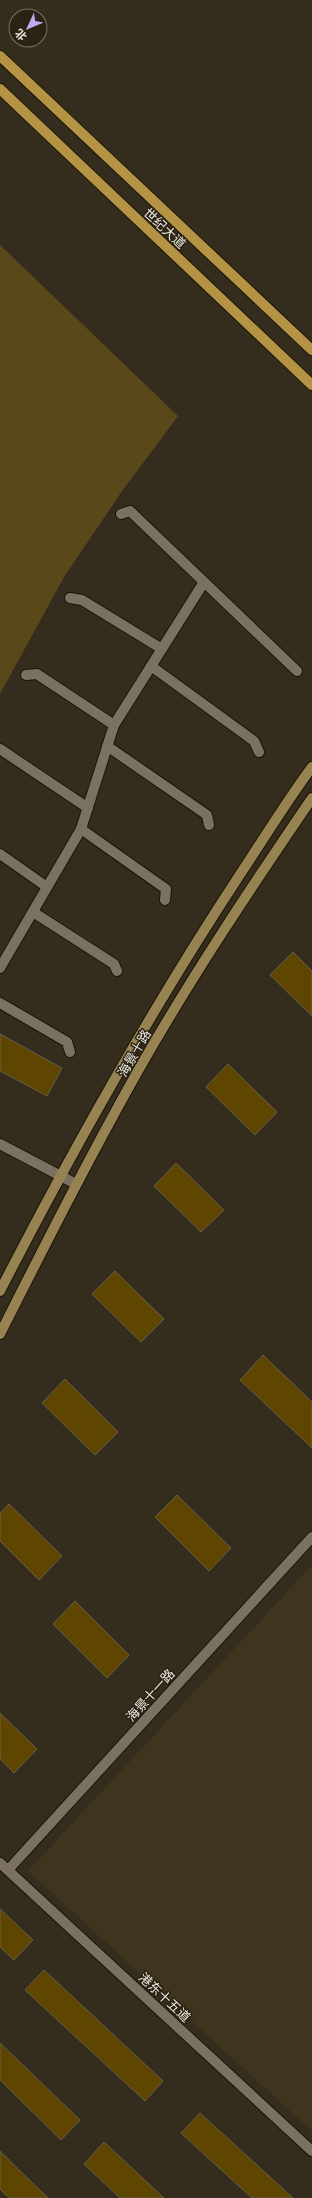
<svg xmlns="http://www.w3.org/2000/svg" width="312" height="2198" font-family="'Roboto Condensed','Noto Sans SC',sans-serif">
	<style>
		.built { fill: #3f351e }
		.green { fill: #5b481a }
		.building { fill: #5e4600; stroke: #665e4d }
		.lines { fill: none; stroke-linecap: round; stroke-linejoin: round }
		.lane-casing { stroke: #1c1506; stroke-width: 12 }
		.street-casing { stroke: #1c1506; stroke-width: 12 }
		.secondary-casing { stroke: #1c1506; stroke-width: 12 }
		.primary-casing { stroke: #1c1506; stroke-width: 12 }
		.lane { stroke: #7a7160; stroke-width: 10 }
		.street { stroke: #7a7160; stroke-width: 10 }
		.secondary { stroke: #978352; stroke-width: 10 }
		.primary { stroke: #b49444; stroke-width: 10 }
		.labels { text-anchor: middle; stroke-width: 3; stroke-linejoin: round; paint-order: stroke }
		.street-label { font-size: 13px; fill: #eee9df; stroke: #2a2314 }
	</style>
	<rect width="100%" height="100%" fill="#342d1d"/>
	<path class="built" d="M312 1565V2131L28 1871Z"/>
	<path class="green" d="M0 245 178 416 122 491 64 577 0 694Z"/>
	<path class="building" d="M293 952 312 971V1016L270 975Z
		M0 1034 62 1068 47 1096 0 1071Z
		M228 1064 277 1112 255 1135 206 1087Z
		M176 1163 224 1210 201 1232 154 1186Z
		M115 1271 164 1319 141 1342 92 1294Z
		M263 1355 312 1402V1448L240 1380Z
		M65 1379 118 1432 95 1455 42 1403Z
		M177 1495 231 1548 209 1571 155 1517Z
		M9 1504 62 1556 39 1580 0 1541V1513Z
		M75 1601 129 1655 107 1678 53 1624Z
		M0 1713 37 1749 14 1773 0 1759Z
		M0 1909 33 1940 14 1960 0 1947Z
		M44 1970 163 2081 145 2101 25 1990Z
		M0 2043 80 2120 61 2140 0 2080Z
		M200 2113 293 2198H252L181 2133Z
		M104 2142 164 2198H120L84 2164Z
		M0 2151 20 2171 48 2198H9L0 2189Z"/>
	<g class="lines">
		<g class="lane-casing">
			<path id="lane" d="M121 514 130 511 297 671
				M70 598 82 600 162 649
				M151 666 254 741 259 752
				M26 675 37 674 114 725
				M107 746 207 815 209 825
				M0 749 88 808
				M81 829 166 889 165 900
				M0 854 47 887
				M33 912 114 964 117 971
				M0 1003 67 1042 70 1052"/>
		</g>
		<g class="street-casing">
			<path id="street" d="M0 968 81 829 114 725 204 582
				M0 1144 76 1184
				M0 1863 312 2151
				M8 1870 312 1537"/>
		</g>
		<g class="secondary-casing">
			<path id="secondary" d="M0 1291C73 1149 151 1010 239 876 263 840 286 802 312 767
				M0 1334C45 1245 90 1156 139 1069 192 976 252 886 312 798"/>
		</g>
		<g class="primary-casing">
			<path id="primary" d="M0 56 312 350
				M0 89 312 385"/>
		</g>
		<use href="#lane" class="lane"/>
		<use href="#street" class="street"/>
		<use href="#secondary" class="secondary"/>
		<use href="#primary" class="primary"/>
	</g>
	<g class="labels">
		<g class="street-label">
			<text transform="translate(165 228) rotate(43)" y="5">世纪大道</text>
			<text transform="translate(134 1053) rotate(-60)" y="5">海景十路</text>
			<text transform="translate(150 1695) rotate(-48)" y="5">海景十一路</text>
			<text transform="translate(165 1997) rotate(43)" y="5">港东十五道</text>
		</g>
	</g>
	<g transform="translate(28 28) rotate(226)"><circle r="19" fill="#2a2314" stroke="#787265"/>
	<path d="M0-3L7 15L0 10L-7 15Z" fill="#bea9f5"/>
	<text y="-6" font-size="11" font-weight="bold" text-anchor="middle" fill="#eee9df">北</text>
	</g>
</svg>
